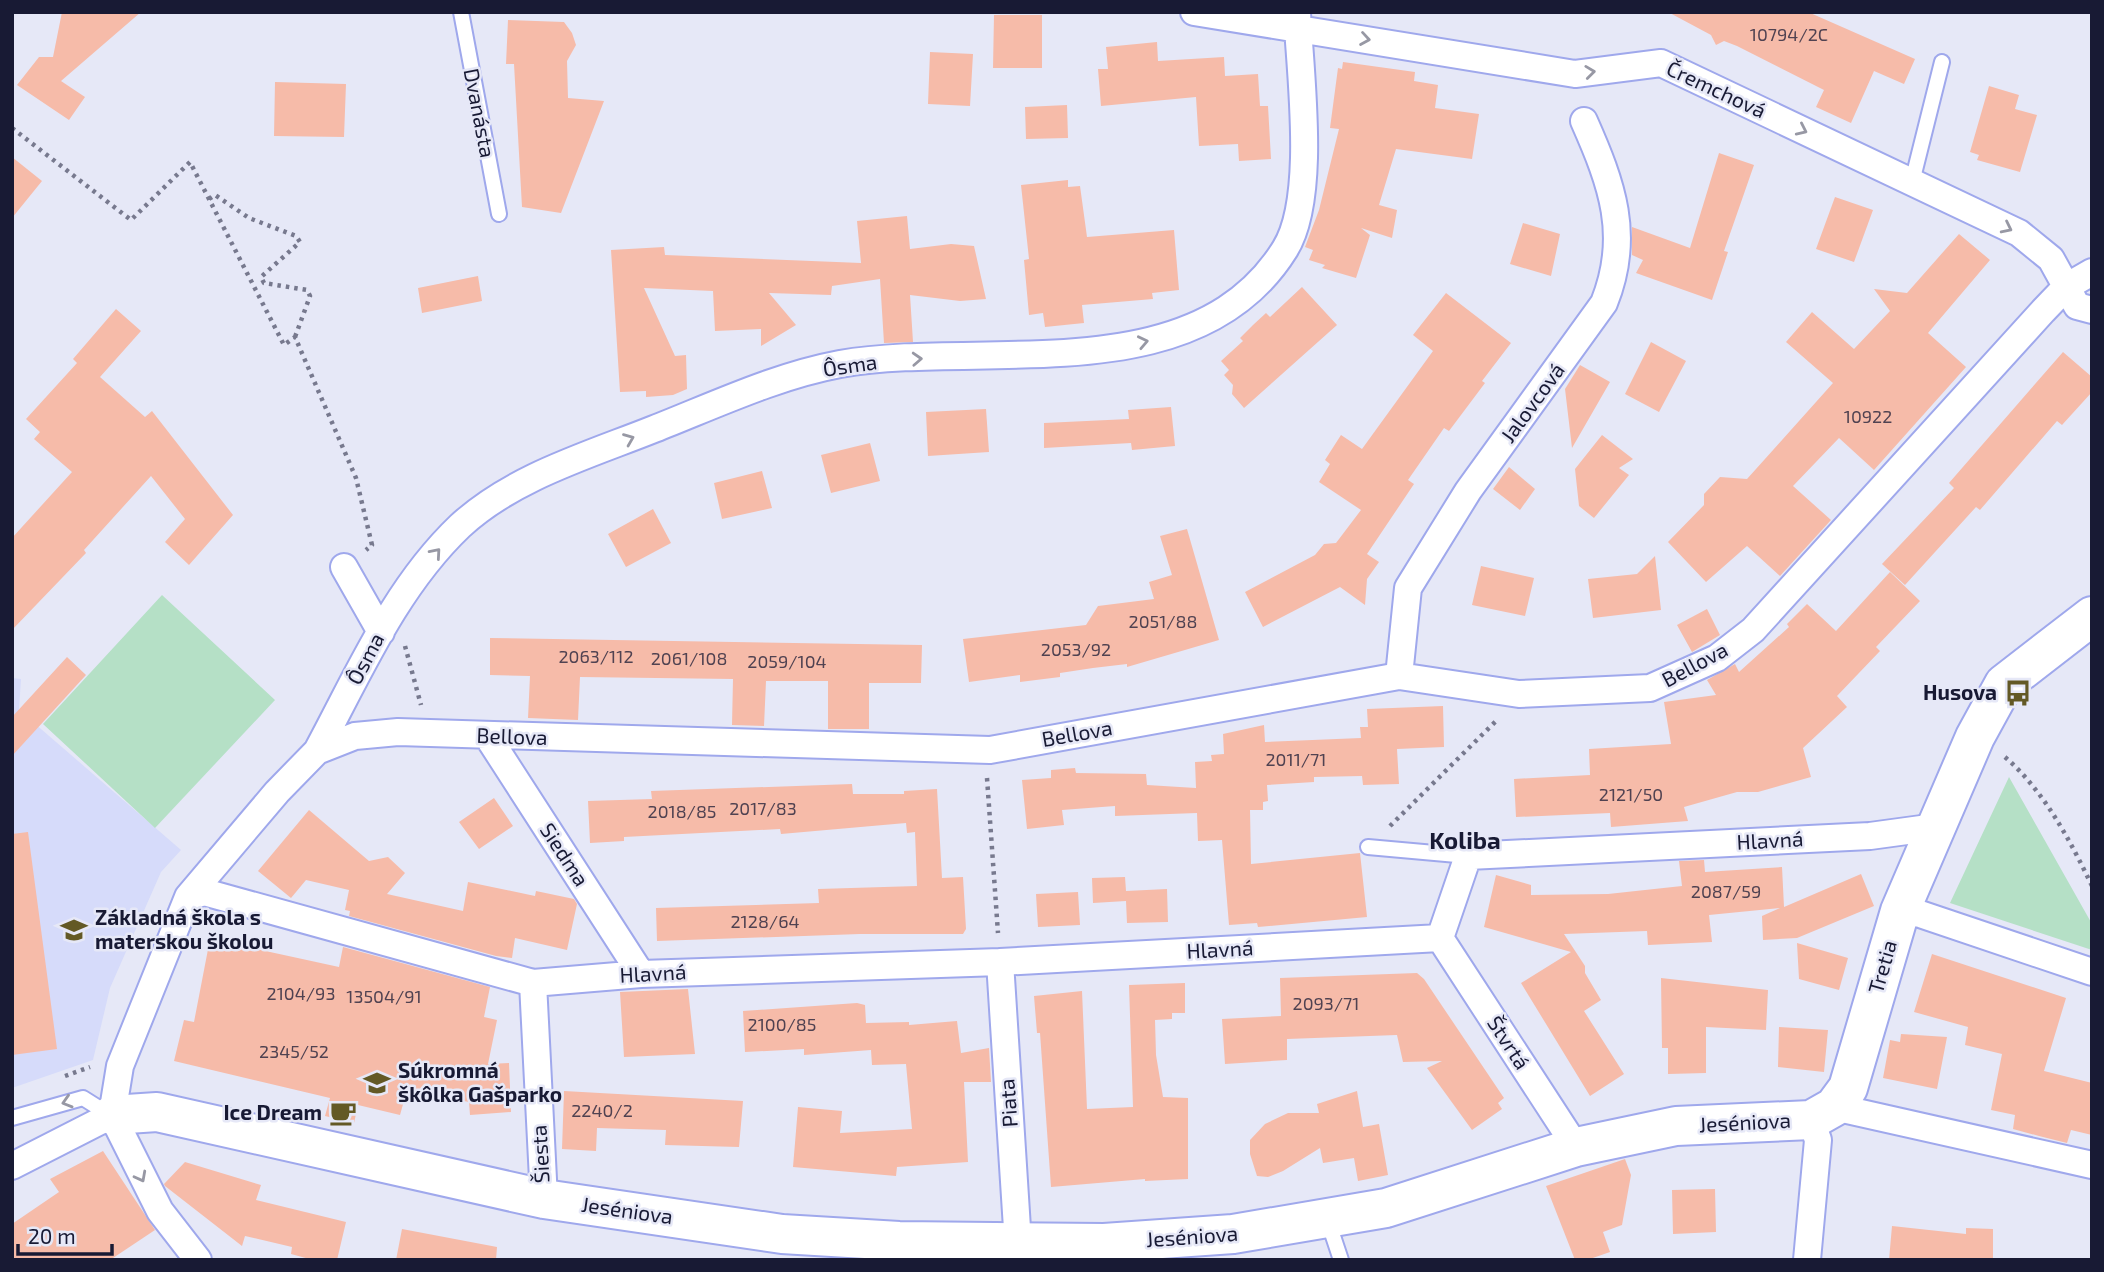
<svg xmlns="http://www.w3.org/2000/svg" width="2104" height="1272" font-family="'Exo 2',sans-serif">
	<style>
		.built { fill: #d6dbfa }
		.green { fill: #b5e0c6 }
		.building { fill: #f6bba9 }
		.lines { fill: none; stroke-linecap: round; stroke-linejoin: round }
		.lane-casing { stroke: #9fa8ec; stroke-width: 18 }
		.street-casing { stroke: #9fa8ec; stroke-width: 30 }
		.secondary-casing { stroke: #9fa8ec; stroke-width: 42 }
		.path { stroke: #77798e; stroke-width: 4.5; stroke-dasharray: 3.5 5; stroke-linecap: butt }
		.lane { stroke: #fff; stroke-width: 14 }
		.street { stroke: #fff; stroke-width: 26 }
		.secondary { stroke: #fff; stroke-width: 38 }
		.oneway { stroke: #9798a4 }
		.labels { text-anchor: middle; stroke-width: 5; stroke-linejoin: round; paint-order: stroke }
		.number-label { font-size: 18px; fill: #504251 }
		.street-label { font-size: 21px; fill: #181a34; stroke: #e6e8f7 }
		.poi-label { font-size: 21px; font-weight: bold; fill: #181a34; stroke: #e6e8f7; text-anchor: end }
		.quarter-label { font-size: 24px; font-weight: bold; fill: #181a34; stroke: #e6e8f7 }
	</style>
	<rect width="100%" height="100%" fill="#e6e8f7"/>
	<path class="built" d="M12 678 21 679 19 710 181 850 161 872 110 988 93 1060 12 1088Z"/>
	<path class="green" d="M162 595 275 700 155 828 43 724Z
		M2009 777 2092 924V950L1950 903Z"/>
	<path class="building" d="M62 12H141L61 81 85 97 69 120 17 85 39 57H53Z
		M1668 12H1808L1915 59 1904 84 1874 71 1851 123 1816 107 1824 90 1737 46 1724 41 1716 45 1711 35Z
		M994 15H1042V68H993Z
		M508 20 564 22 572 33 576 45 567 61 568 98 604 101 561 213 522 207 514 64H506Z
		M1157 42 1158 61 1224 57 1225 76 1258 74 1260 106H1268L1271 159 1239 161 1238 144 1199 146 1196 97 1101 106 1098 69H1108L1106 47Z
		M930 52 973 54 970 106 928 104Z
		M1343 62 1415 72 1414 81 1438 85 1435 108 1479 114 1472 159 1396 149 1379 205 1397 210 1392 238 1361 228 1370 235 1356 278 1322 268 1325 265 1309 260 1313 250 1305 247 1319 210 1339 129 1330 128 1338 68 1342 69Z
		M275 82 346 84 344 137 274 136Z
		M1989 86 2019 95 2015 109 2037 115 2020 172 1977 160 1979 155 1970 152Z
		M1067 105 1068 138 1026 139 1025 107Z
		M1719 153 1754 165 1724 251 1728 252 1712 300 1636 273 1643 260 1632 255V227L1690 248Z
		M12 157 42 181 12 218Z
		M1068 180V187L1080 186 1087 237 1174 230 1179 290 1152 293 1153 299 1082 305 1084 323 1045 327 1043 313 1029 315 1024 260 1029 259 1021 185Z
		M1835 197 1873 210 1854 262 1816 249Z
		M907 216 910 249 951 244 974 246 986 299 960 301 910 295 913 342 884 343 880 279 832 286 831 295 769 293 796 325 761 346V329L715 331 713 291 644 288 675 356 686 355 687 389 673 395 646 397V391L620 392 611 250 664 247 665 255 861 263 857 221Z
		M1523 223 1560 234 1551 276 1510 264Z
		M1959 234 1990 260 1928 333 1966 367 1874 470 1839 438 1793 486 1831 520 1780 576 1747 546 1706 582 1668 542 1704 505V494L1720 477 1747 479 1833 383 1786 342 1812 312 1854 349 1890 311 1874 289 1907 293Z
		M478 276 482 301 422 313 418 288Z
		M1302 287 1337 325 1244 408 1232 394 1233 385 1224 375 1229 370 1221 361 1243 341 1240 338 1253 325 1266 313 1270 317Z
		M1446 293 1511 343 1482 381 1485 383 1449 431 1444 428 1408 480 1414 484 1367 554 1379 562 1367 579 1365 605 1340 587 1263 627 1245 592 1315 555 1324 544 1336 543 1361 510 1319 482 1330 464 1325 460 1341 435 1362 449 1433 351 1413 335Z
		M116 309 141 331 100 377 145 417 152 411 233 515 189 565 165 542 185 519 151 476 84 550 86 553 12 630V538L72 472 34 439 40 432 26 419 77 363 73 359Z
		M1651 342 1686 361 1659 412 1625 394Z
		M2063 352 2092 377V392L2062 425 2057 421 1980 510 1976 507 1905 585 1882 564 1954 488 1949 483Z
		M1580 365 1610 382 1572 448 1565 389Z
		M1171 407 1175 446 1132 450 1131 443 1044 448V423L1129 419 1128 410Z
		M986 409 989 452 928 456 926 412Z
		M1602 435 1633 459 1619 468 1629 475 1594 518 1579 506 1575 469Z
		M870 443 880 481 831 493 821 455Z
		M1509 467 1535 489 1520 510 1493 489Z
		M762 471 772 508 722 519 714 483Z
		M653 509 671 543 626 567 608 534Z
		M1187 529 1219 640 1127 667V664L1093 668 1060 673V677L1020 682V675L969 682 963 639 1086 625 1098 606 1154 599 1149 582 1172 575 1160 536Z
		M1655 556 1661 610 1593 618 1588 579 1637 574Z
		M1481 566 1534 578 1525 616 1472 605Z
		M1890 572 1920 601 1876 647 1880 651 1837 696 1847 707 1803 748 1811 777 1758 792H1737L1684 807 1688 821 1611 827 1610 813 1516 817 1514 779 1590 775 1589 749 1671 744 1664 702 1716 695 1707 680 1735 664 1739 672 1789 627 1787 624 1807 604 1836 631Z
		M1707 609 1720 635 1692 652 1677 625Z
		M490 638 922 645 921 683H869V729H828V681H766L764 726 732 725 733 679 580 677 578 720 528 718 530 676 490 675Z
		M67 657 86 675 12 756V717Z
		M1443 706 1444 747 1397 749 1399 784 1363 785 1362 776 1314 777V782L1267 785 1268 801 1263 802V810H1250L1251 864 1360 853 1367 917 1258 927 1257 923 1229 925 1222 840 1198 841 1197 813 1115 816V806L1062 810 1064 825 1027 829 1022 780 1051 778V770L1075 768 1076 773 1146 774 1147 785 1196 788 1195 762 1212 761 1211 755 1224 754 1223 734 1264 725 1265 742 1361 738 1360 727H1368L1367 709Z
		M852 784 853 794H904V791L937 789 942 878 963 877 966 929 963 934H860L657 941 656 908 819 903 818 889 917 886 915 832 907 833 906 823 781 834 780 829 624 837V841L590 843 588 801 652 799 651 791Z
		M494 798 513 826 479 849 459 822Z
		M309 810 369 861 388 857 405 873 387 894 463 911 468 882 535 896 536 891 574 899 577 904 567 950 515 938 512 958 496 956 349 916 350 911 345 910 349 890 306 880 291 898 258 871Z
		M28 832 57 1049 12 1055V834Z
		M1704 860 1705 872 1782 867 1784 907 1861 874 1874 906 1797 938 1763 940 1762 916 1780 908 1709 915 1712 942 1648 945 1647 931 1564 934 1585 966V973L1601 1000 1584 1011 1624 1074 1590 1096 1521 983 1571 952 1484 927 1496 875 1531 885V895L1608 894 1682 886 1679 861Z
		M1125 877 1126 891 1167 889 1168 922 1127 923 1126 901 1093 903 1092 878Z
		M1078 892 1080 925 1038 927 1036 894Z
		M210 939 339 967 343 947 490 987 484 1017 497 1020 488 1064 509 1063 511 1112 470 1115 469 1102 407 1090 400 1115 358 1105 354 1123 325 1116 330 1098 174 1061 184 1020 194 1022Z
		M1797 943 1848 958 1839 990 1799 979Z
		M1932 954 2066 998 2044 1071 2092 1083V1135L2071 1130 2067 1143 2039 1136 2013 1129 2015 1115 1991 1110 2002 1054 1965 1045 1968 1027 1914 1012Z
		M1417 973 1424 979 1504 1098 1498 1103 1502 1109 1472 1130 1427 1068 1442 1061 1403 1062 1397 1035 1287 1039V1060L1225 1064 1222 1019 1281 1016 1280 978Z
		M1661 978 1768 990 1766 1030 1706 1027V1073L1668 1074V1048H1662Z
		M1185 983V1013H1172V1019L1155 1020 1156 1055 1163 1097 1188 1098V1179L1145 1181V1179L1051 1187 1040 1033H1037L1034 996 1082 991 1087 1109 1133 1107 1129 985Z
		M688 989 695 1054 624 1057 620 992Z
		M857 1003 865 1005 866 1023 909 1022V1025L957 1021 961 1053 989 1048 991 1082H964L968 1162 897 1167 896 1176 793 1167 798 1107 842 1111 840 1133 912 1129 906 1064 872 1065 871 1050 804 1055V1049L745 1052 743 1011Z
		M1779 1027 1828 1030 1824 1072 1778 1067Z
		M1901 1034 1947 1037 1937 1089 1883 1078 1890 1040 1900 1042Z
		M564 1091 743 1101 739 1147 665 1145 666 1130 597 1128 596 1151 562 1149Z
		M1357 1091 1363 1127 1379 1124 1388 1175 1358 1181 1354 1158 1323 1163 1320 1148 1283 1171 1268 1177 1257 1176 1250 1154V1140L1265 1124 1288 1113H1319L1317 1104Z
		M103 1151 155 1230 110 1260H12V1224L59 1192 50 1179Z
		M1625 1159 1631 1175 1622 1225 1603 1232 1610 1252 1587 1260H1575L1546 1186Z
		M185 1162 261 1185 256 1200 346 1222 337 1260H313L291 1254 292 1247 245 1236 242 1246 165 1186 164 1184Z
		M1715 1189 1716 1232 1673 1234 1672 1190Z
		M1892 1226 1966 1234V1228L1993 1229V1260H1889Z
		M402 1229 497 1247 496 1260H396Z"/>
	<g class="lines">
		<g class="lane-casing">
			<path id="lane" d="M461 12 499 214
				M1912 182 1942 62
				M1368 847 1468 856
				M12 1118 83 1098 110 1115
				M1328 1221 1341 1260"/>
		</g>
		<g class="street-casing">
			<path id="street" d="M1194 12 1575 74 1661 63 2019 233 2051 259 2077 306 2092 310
				M344 567 381 632
				M1399 676 1408 588 1468 491 1604 303C1631 236 1612 184 1584 121
				M488 737 641 974
				M317 751C359 673 395 588 460 526 513 477 589 455 654 429 715 405 776 376 840 364 982 339 1195 394 1285 249 1317 198 1300 73 1297 12
				M188 897 204 892 533 983 641 974 1000 962 1440 938 1468 856 1870 836 1936 827
				M1900 911 1920 914 2092 972
				M1440 938 1576 1147
				M1000 962 1018 1244
				M533 983 544 1199
				M1834 1107 2092 1165
				M112 1115 120 1066 188 897 277 792 317 751 355 736 398 732 990 750 1399 676 1519 694 1650 688 1717 658 1753 630 2043 311 2066 287 2092 272
				M112 1115 160 1211 198 1260
				M12 1166 112 1115
				M1807 1260 1818 1140 1811 1120"/>
		</g>
		<g class="secondary-casing">
			<path id="secondary" d="M112 1115 157 1112 544 1199 782 1234 899 1241 1104 1243 1233 1234 1386 1208 1576 1147 1676 1126 1811 1120 1834 1107 1848 1088 1900 911 1975 737 2004 684 2092 616"/>
		</g>
		<path class="path" d="M12 128 131 220 190 162 284 345 295 337 356 478 372 545 366 550
			M209 199 215 195 249 218 296 236 300 242 261 277 264 283 307 290 310 296 295 337
			M405 646 421 705
			M2005 757C2044 791 2070 840 2092 886
			M987 778 998 933
			M1390 826 1498 719
			M65 1076 90 1067"/>
		<use href="#lane" class="lane"/>
		<use href="#street" class="street"/>
		<use href="#secondary" class="secondary"/>
	</g>
	<defs><path id="oneway-chevron" d="M-2-3.5L2.5 0L-2 3.5" fill="none" stroke-width="1.6" stroke-linecap="round" stroke-linejoin="round" transform="scale(1.75)"/></defs>
	<g class="oneway">
		<use href="#oneway-chevron" transform="translate(1365 39) rotate(9)"/>
		<use href="#oneway-chevron" transform="translate(1590 72) rotate(-7)"/>
		<use href="#oneway-chevron" transform="translate(1802 130) rotate(25)"/>
		<use href="#oneway-chevron" transform="translate(2007 228) rotate(26)"/>
		<use href="#oneway-chevron" transform="translate(1143 342) rotate(-12)"/>
		<use href="#oneway-chevron" transform="translate(917 359) rotate(-3)"/>
		<use href="#oneway-chevron" transform="translate(629 439) rotate(-22)"/>
		<use href="#oneway-chevron" transform="translate(436 553) rotate(-49)"/>
		<use href="#oneway-chevron" transform="translate(67 1102) rotate(163)"/>
		<use href="#oneway-chevron" transform="translate(141 1177) rotate(62)"/>
	</g>
	<defs>
		<g id="bus-bare" transform="scale(2.1)"><path d="M-5-6H5V4H4V6H2V4H-2V6H-4V4H-5ZM-3.5-4V0h7V-4ZM-3.5 1.2v1.5H-2V1.2ZM2 1.2v1.5H3.5V1.2Z" fill="#635925" stroke="#e6e8f7" stroke-width="2.5" paint-order="stroke"/></g>
		<g id="school-bare" transform="scale(2.1)"><path d="M0-5L7-2L0 1L-7-2ZM-4 1L0 2.5L4 1V4Q0 6-4 4Z" fill="#635925" stroke="#e6e8f7" stroke-width="2.5" paint-order="stroke"/></g>
		<g id="cafe-bare" transform="scale(2.1)"><path d="M-5.5-4.5H6V0H3Q3 3.5 0 3.5H-2.5Q-5.5 3.5-5.5 0ZM3-3.2v2h1.7v-2ZM-6 4.5H4V6H-6Z" fill="#635925" stroke="#e6e8f7" stroke-width="2.5" paint-order="stroke"/></g>
	</defs>
	<g fill-rule="evenodd">
		<use href="#bus-bare" x="2018" y="693"/>
		<use href="#school-bare" x="74" y="930"/>
		<use href="#school-bare" x="377" y="1083"/>
		<use href="#cafe-bare" x="343" y="1113"/>
	</g>
	<g class="labels">
		<g class="number-label">
			<text x="1789" y="41">10794/2C</text>
			<text x="1868" y="423">10922</text>
			<text x="1163" y="628">2051/88</text>
			<text x="1076" y="656">2053/92</text>
			<text x="596" y="663">2063/112</text>
			<text x="689" y="665">2061/108</text>
			<text x="787" y="668">2059/104</text>
			<text x="1296" y="766">2011/71</text>
			<text x="1631" y="801">2121/50</text>
			<text x="763" y="815">2017/83</text>
			<text x="682" y="818">2018/85</text>
			<text x="1726" y="898">2087/59</text>
			<text x="765" y="928">2128/64</text>
			<text x="301" y="1000">2104/93</text>
			<text x="384" y="1003">13504/91</text>
			<text x="1326" y="1010">2093/71</text>
			<text x="782" y="1031">2100/85</text>
			<text x="294" y="1058">2345/52</text>
			<text x="602" y="1117">2240/2</text>
		</g>
		<g class="street-label">
			<text transform="translate(1716 90) rotate(25)" y="7">Čremchová</text>
			<text transform="translate(479 113) rotate(79)" y="7">Dvanásta</text>
			<text transform="translate(850 366) rotate(-8)" y="7">Ôsma</text>
			<text transform="translate(1533 403) rotate(-54)" y="7">Jalovcová</text>
			<text transform="translate(366 659) rotate(-62)" y="7">Ôsma</text>
			<text transform="translate(1695 665) rotate(-28)" y="7">Bellova</text>
			<text transform="translate(1077 734) rotate(-10)" y="7">Bellova</text>
			<text transform="translate(512 737) rotate(2)" y="7">Bellova</text>
			<text transform="translate(1770 841) rotate(-3)" y="7">Hlavná</text>
			<text transform="translate(564 855) rotate(57)" y="7">Siedma</text>
			<text transform="translate(1220 950) rotate(-3)" y="7">Hlavná</text>
			<text transform="translate(1883 967) rotate(-74)" y="7">Tretia</text>
			<text transform="translate(653 974) rotate(-3)" y="7">Hlavná</text>
			<text transform="translate(1508 1043) rotate(57)" y="7">Štvrtá</text>
			<text transform="translate(1009 1103) rotate(-94)" y="7">Piata</text>
			<text transform="translate(1745 1123) rotate(-3)" y="7">Jeséniova</text>
			<text transform="translate(541 1154) rotate(-93)" y="7">Šiesta</text>
			<text transform="translate(627 1211) rotate(8)" y="7">Jeséniova</text>
			<text transform="translate(1192 1237) rotate(-4)" y="7">Jeséniova</text>
		</g>
		<g class="poi-label">
			<text x="1997" y="700">Husova</text>
			<text x="95" y="925" text-anchor="start">Základná škola s<tspan x="95" dy="24">materskou školou</tspan></text>
			<text x="398" y="1078" text-anchor="start">Súkromná<tspan x="398" dy="24">škôlka Gašparko</tspan></text>
			<text x="322" y="1120">Ice Dream</text>
		</g>
		<g class="quarter-label">
			<text x="1465" y="849">Koliba</text>
		</g>
	</g>
	<rect width="2104" height="1272" fill="none" stroke="#181a34" stroke-width="28"/>
	<path d="M18 1244v10h94v-10" fill="none" stroke="#181a34" stroke-width="3.5"/>
	<text x="28" y="1244" font-size="21" fill="#181a34" stroke="#e6e8f7" stroke-width="5" paint-order="stroke">20 m</text>
</svg>
